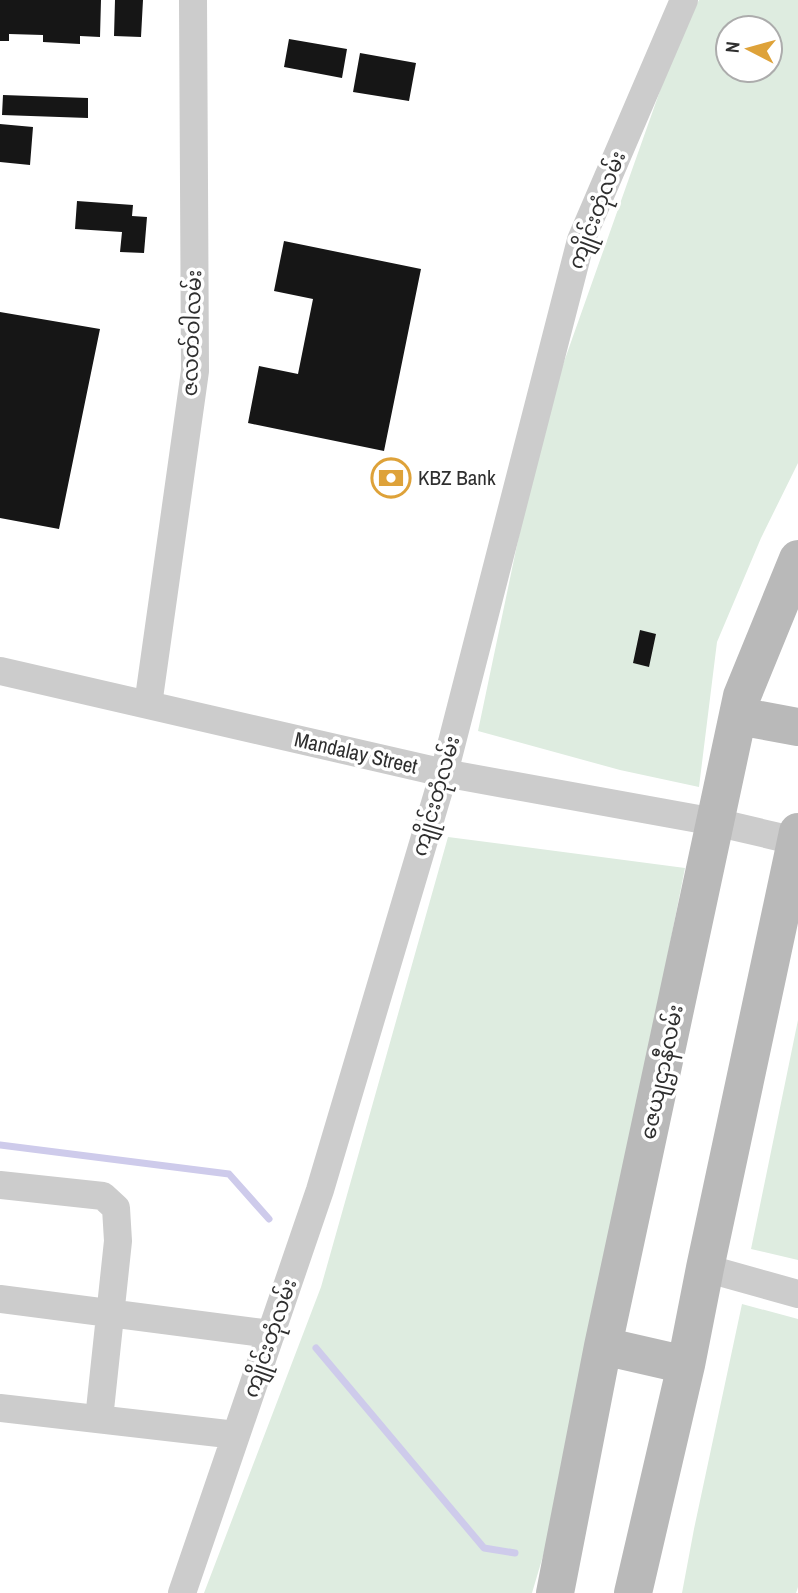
<svg xmlns="http://www.w3.org/2000/svg" width="798" height="1593" font-family="'Archivo Narrow','Noto Sans Myanmar',sans-serif">
	<style>
		.green { fill: #deece0; fill-rule: evenodd }
		.lines { fill: none; stroke-linecap: round; stroke-linejoin: round }
		.stream { stroke: #cecbeb; stroke-width: 7 }
		.building { fill: #161616 }
		.street { stroke: #ccc; stroke-width: 28 }
		.secondary { stroke: #b9b9b9; stroke-width: 38 }
		.labels { text-anchor: middle; stroke-width: 7; stroke-linejoin: round; paint-order: stroke }
		.street-label { font-size: 21px; fill: #2f2f2f; stroke: #fff }
		.poi-label { font-size: 21px; fill: #2f2f2f; stroke: #fff; text-anchor: start }
	</style>
	<rect width="100%" height="100%" fill="#fff"/>
	<path class="green" d="M699 0H798V463L761 538 717 642 699 787 620 770 478 731 543 421 678 40ZM728 28H770V70H728Z
		M448 837 685 868 559 1502 532 1593H204L321 1287Z
		M798 1020V1260L751 1249Z
		M742 1304 798 1319V1587L796 1593H682L694 1529Z"/>
	<g class="lines">
		<path class="stream" d="M0 1145 229 1174 269 1219
			M316 1348 484 1548 515 1553"/>
	</g>
	<path class="building" d="M0 0H101L100 37 80 36V44L43 42V35L9 34V41H0Z
		M115 0H143L141 37 114 36Z
		M289 39 347 49 342 78 284 67Z
		M360 53 416 63 409 101 353 92Z
		M3 95 88 98V118L2 115Z
		M0 124 33 127 30 165 0 162Z
		M77 201 133 205 132 216 147 217 144 253 120 252 122 232 75 229Z
		M284 241 421 269 384 451 248 423 259 366 298 374 313 299 274 291Z
		M0 312 100 329 59 529 0 518Z
		M640 630 656 634 649 667 633 663Z"/>
	<g class="lines">
		<path class="street" d="M0 671 444 773 715 822 796 841
			M148 705 195 371 193 0
			M0 1185 103 1196 116 1208 118 1241 99 1419
			M705 1268 798 1294
			M0 1299 271 1334
			M0 1408 236 1435
			M182 1593 320 1190 444 773 581 240 684 0"/>
		<path class="secondary" d="M738 716 798 727
			M603 1346 686 1365
			M555 1593 603 1346 742 696 798 559
			M633 1593 686 1365 705 1268 798 832"/>
	</g>
	<defs>
		<g id="bank-ring" transform="scale(2.0125)"><circle r="9.5" fill="#fff" stroke="#dea239" stroke-width="1.5"/><path d="M-6-4H6V4H-6ZM0-2.3a2.3 2.3 0 1 0 0 4.6a2.3 2.3 0 1 0 0-4.6Z" fill="#dea239"/></g>
	</defs>
	<g fill-rule="evenodd">
		<use href="#bank-ring" x="391" y="478"/>
	</g>
	<g class="labels">
		<g class="street-label">
			<text transform="translate(597 210) rotate(-69)" y="7">ကျိုင်းတုံလမ်း</text>
			<text transform="translate(192 333) rotate(-88)" y="7">ဇလတ်ဝါလမ်း</text>
			<text transform="translate(356 753) rotate(13)" y="7">Mandalay Street</text>
			<text transform="translate(436 796) rotate(-74)" y="7">ကျိုင်းတုံလမ်း</text>
			<text transform="translate(662 1072) rotate(-78)" y="7">ဇေယျဌာနီလမ်း</text>
			<text transform="translate(270 1338) rotate(-71)" y="7">ကျိုင်းတုံလမ်း</text>
		</g>
		<g class="poi-label">
			<text x="418" y="485">KBZ Bank</text>
		</g>
	</g>
	<g transform="translate(749 49) rotate(276)"><circle r="33" fill="#ffffff" stroke="#acacac" stroke-width="2"/>
	<path d="M0-5L12 26L0 18L-12 26Z" fill="#dea239"/>
	<text y="-10" font-size="19" font-weight="bold" text-anchor="middle" fill="#2f2f2f">N</text>
	</g>
</svg>
